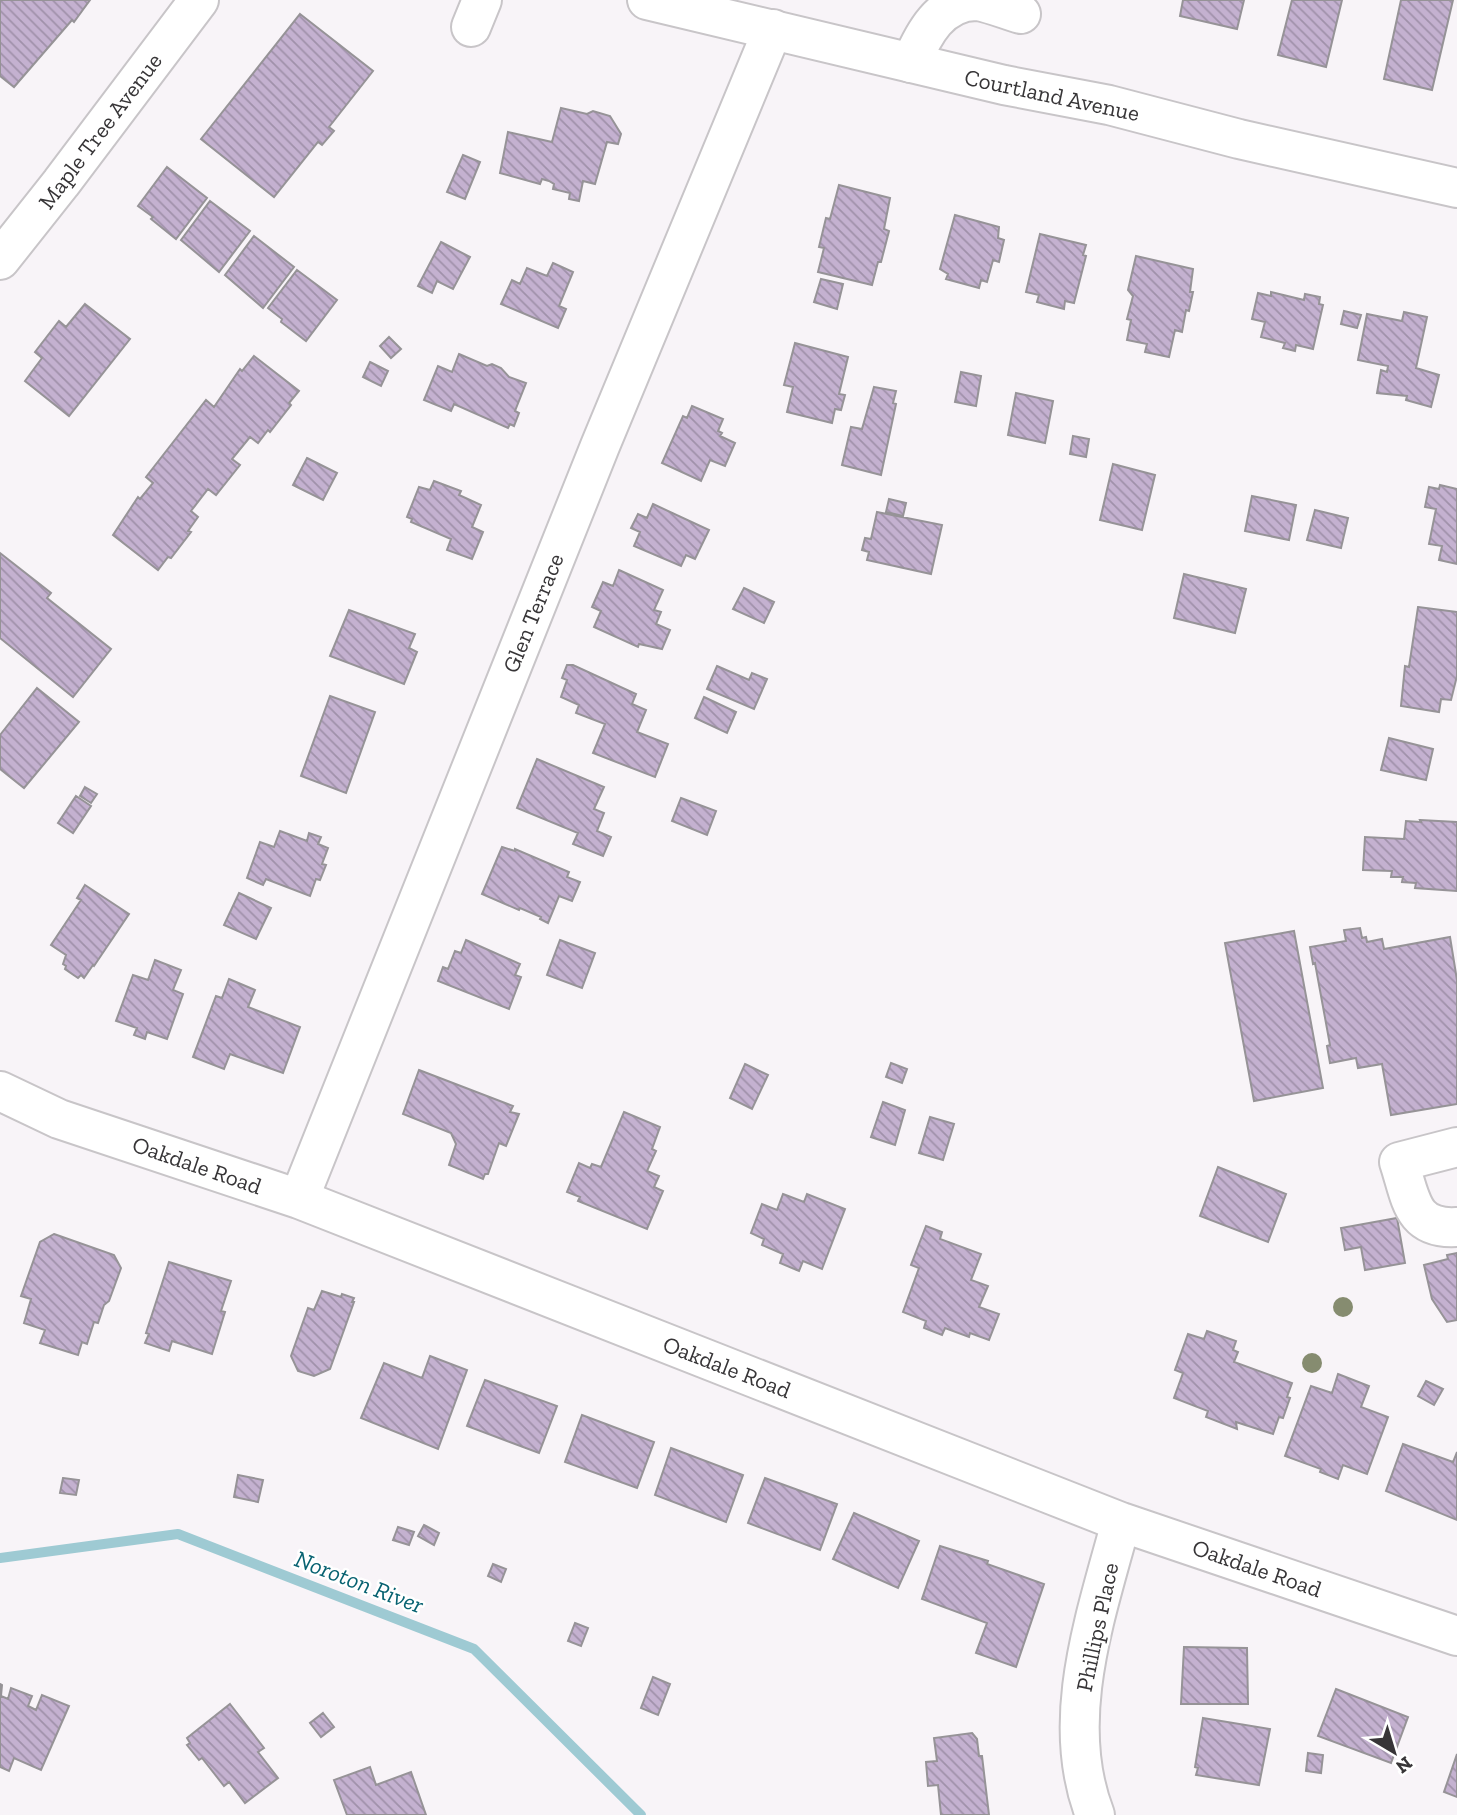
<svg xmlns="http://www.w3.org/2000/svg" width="1457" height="1815" font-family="'Zilla Slab',serif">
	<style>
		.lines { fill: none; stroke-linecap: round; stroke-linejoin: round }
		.stream { stroke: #9ecad3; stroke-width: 10 }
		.building { fill: url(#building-back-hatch); stroke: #969397; stroke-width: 2 }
		.minor-casing { stroke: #c8c5c8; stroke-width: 42 }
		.major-casing { stroke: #c8c5c8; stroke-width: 42 }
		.minor { stroke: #fff; stroke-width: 38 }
		.major { stroke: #fff; stroke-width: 38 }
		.tree { fill: #868c70 }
		.labels { text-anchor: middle; stroke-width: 5; stroke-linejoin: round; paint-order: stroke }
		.street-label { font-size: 23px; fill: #373537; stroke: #fff }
		.water-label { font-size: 24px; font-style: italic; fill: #076271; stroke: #fff }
	</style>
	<defs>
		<pattern id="building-back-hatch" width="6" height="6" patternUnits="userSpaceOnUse" patternTransform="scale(1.75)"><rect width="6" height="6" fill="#c4b1d0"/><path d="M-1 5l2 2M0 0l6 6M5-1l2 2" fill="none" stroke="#a091aa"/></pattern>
	</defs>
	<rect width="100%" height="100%" fill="#f8f4f8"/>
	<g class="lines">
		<path class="stream" d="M0 1558 178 1534 474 1649 641 1815"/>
	</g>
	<path class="building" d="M0 0H90L74 22 72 20 14 87 0 76Z
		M1183 0H1244L1237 29 1180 16Z
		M1292 0H1342L1326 67 1278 55Z
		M1401 0H1453L1432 90 1384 79Z
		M300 14 373 71 329 127 334 131 322 145 318 142 274 197 201 139Z
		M561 108 587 114 593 111 610 116 621 134 618 144 607 142 595 184 583 181 579 201 569 199 570 193 553 189 554 184 549 181 542 179 540 184 500 173 508 132 552 142Z
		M463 155 480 162 465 199 447 192Z
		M167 167 207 198 176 239 151 219 153 217 138 206Z
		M839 185 890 198 884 229 889 231 881 262H878L872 285 818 272 824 248 819 247 826 218 830 219Z
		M210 201 250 231 219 272 181 240Z
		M955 215 999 227 998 238 1004 240 999 262 993 260 987 282 981 280 979 288 946 279 948 274 940 269Z
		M1040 234 1086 245 1083 255 1086 256 1074 303 1065 301 1064 309 1037 302 1039 295 1026 292Z
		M254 236 294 267 263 308 225 275Z
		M441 242 470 257 453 289 437 281 432 293 418 286Z
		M1136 256 1193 269 1190 292H1193L1189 311 1186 310 1182 332 1175 330 1169 357 1145 352 1147 344 1127 340 1131 320 1127 319 1133 296 1128 290Z
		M553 263 573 272 559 306 566 309 558 328 501 304 512 280 520 284 527 268 547 276Z
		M297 270 337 300 306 341 281 322 282 319 268 308Z
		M821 279 843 284 837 309 814 302Z
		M1271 292 1304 300 1305 294 1320 297 1319 304 1323 305 1313 349 1296 345 1295 351 1283 348 1285 343 1261 337 1265 322 1252 319 1258 293 1271 296Z
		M85 304 130 339 69 416 25 381 42 358 35 352 59 321 66 327Z
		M1344 311 1361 315 1357 328 1341 324Z
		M1404 312 1427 317 1416 368 1439 375 1431 407 1406 400 1407 396 1377 393 1381 370 1387 372 1388 366 1358 360 1367 314 1402 321Z
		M389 337 401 349 391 358 380 346Z
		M795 343 848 357 839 394 845 395 841 410 835 409 832 423 787 412 793 387 784 385Z
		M459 354 487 366 492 364 501 368 509 377 526 383 515 411 519 413 514 426 510 424 508 428 454 404 451 411 424 400 438 366 452 372Z
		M254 356 299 391 289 403 291 405 270 432 268 430 258 443 250 437 232 459 240 465 216 495 208 489 191 511 198 517 188 531 191 532 171 558 168 557 158 570 113 535 138 497 140 499 153 483 146 477 206 400 214 407 240 369 242 371Z
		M370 362 388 371 381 386 363 377Z
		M961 372 981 376 976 406 955 402Z
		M874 387 896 391 893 403 896 404 881 475 842 465 851 427 862 429Z
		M1016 393 1053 401 1045 443 1008 435Z
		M692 406 723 419 718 431 722 433 720 436 735 443 725 466 710 460 701 481 662 463 683 416 687 418Z
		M1073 436 1089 439 1086 457 1070 454Z
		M307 458 337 473 323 500 293 485Z
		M1113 464 1155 475 1142 530 1100 520Z
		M434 481 461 491 459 495 481 505 472 527 483 532 472 559 447 550 451 539 411 522 412 519 407 517 419 487 430 490Z
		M1440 485 1457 489V564L1439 560 1442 546 1429 544 1436 509 1425 507 1429 487 1439 489Z
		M1252 496 1296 505 1289 540 1245 531Z
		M889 499 906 503 903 516 886 512Z
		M653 504 709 530 695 559 686 555 681 566 634 546 640 532 631 528 638 514 647 518Z
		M1315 510 1348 518 1341 548 1307 540Z
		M877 512 942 525 931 574 867 560 869 552 862 550 865 538 871 539Z
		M0 553 51 593 47 598 111 649 73 697 0 638Z
		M619 570 663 590 654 610 661 612 656 624 670 630 662 649 639 644 638 647 594 627 601 611 592 607 603 582 613 586Z
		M1184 574 1246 589 1235 633 1174 618Z
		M744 588 774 602 764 623 733 609Z
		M1418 607 1457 612V676L1451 700 1441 699 1439 712 1401 706 1405 666 1409 667Z
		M349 610 415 634 409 648 417 652 404 684 330 656Z
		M567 665H573L636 694 632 704 646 710 637 732 668 744 655 777 593 753 605 724 576 713 579 705 561 697 567 680 562 678Z
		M717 666 749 680 752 673 767 679 754 709 707 689Z
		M37 688 79 722 24 788 0 769V735Z
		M330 696 375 712 346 793 301 776Z
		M704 697 736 712 727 733 695 718Z
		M1389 738 1433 749 1426 780 1381 770Z
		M537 759 604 787 594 809 604 813 597 831 611 837 603 856 573 844 578 833 517 808Z
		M85 787 97 794 91 803 80 796Z
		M76 796 91 806 73 833 58 823Z
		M681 798 716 811 707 835 672 821Z
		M1420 820 1457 822V891L1415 888 1416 883 1402 882 1403 877H1391L1392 871 1363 870 1365 837 1404 839 1406 821 1421 822Z
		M280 831 307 841 309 833 321 837 318 844 328 848 322 864 326 865 320 880 316 879 310 896 266 879 263 885 247 878 260 842 274 847Z
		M502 847 515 851V849L569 872 567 877 580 882 572 901 559 896 548 923 540 919 541 917 520 908 519 910 482 894Z
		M85 885 129 914 94 966 93 965 84 978 81 975 78 978 65 969 66 966 63 964 66 955 51 945 81 900 77 898Z
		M239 893 271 908 256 939 224 925Z
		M1360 928 1362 938 1366 937 1367 942 1382 939 1384 949 1450 937 1457 980V1104L1391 1115 1382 1064 1358 1068 1356 1058 1330 1063 1327 1046 1330 1045 1315 963 1313 964 1310 947 1346 941 1344 930Z
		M1294 931 1323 1088 1254 1101 1225 943Z
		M466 940 520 964 515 975 521 977 509 1009 438 981 443 967 448 969 455 951 461 953Z
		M560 940 595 953 582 988 547 975Z
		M155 960 181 970 173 990 183 994 167 1039 147 1032 145 1039 134 1035 137 1028 116 1021 133 975 148 980Z
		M229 979 255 990 248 1007 300 1027 283 1073 230 1054 224 1069 193 1057 216 996 222 998Z
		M891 1063 907 1069 902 1083 886 1077Z
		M745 1064 768 1075 752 1109 730 1098Z
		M419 1070 513 1106 510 1112 519 1114 506 1146 499 1143 488 1174H485L483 1179 449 1165 456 1144 451 1133 403 1114Z
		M883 1102 905 1110 895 1145 871 1137Z
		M624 1112 660 1127 652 1149 656 1151 647 1171 659 1176 654 1187 663 1191 647 1229 578 1201 580 1197 567 1192 579 1163 590 1168 592 1164 601 1167Z
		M930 1117 954 1124 943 1160 919 1153Z
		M1218 1167 1286 1194 1268 1242 1200 1216Z
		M783 1194 804 1202 807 1194 845 1209 822 1269 803 1261 799 1271 780 1263 783 1254 762 1245 764 1239 751 1233 762 1204 777 1210Z
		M1397 1218 1405 1263 1365 1270 1361 1247 1345 1250 1341 1228Z
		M926 1226 942 1232 940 1239 981 1254 971 1280 988 1286 979 1307 999 1314 989 1340 970 1333 969 1337 945 1328 942 1335 924 1328 926 1321 903 1312 919 1268 911 1265Z
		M54 1234 114 1255 121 1268 109 1301 104 1305 98 1323 94 1322 87 1344 82 1342 78 1355 40 1343 45 1330 24 1323 31 1299 21 1296 40 1242Z
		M1457 1253V1320L1447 1322 1432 1299 1424 1265 1448 1259 1447 1255Z
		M169 1262 231 1281 221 1311 225 1312 212 1354 172 1341 169 1351 145 1343 149 1334 146 1333Z
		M322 1291 341 1297 342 1294 354 1298 352 1302H354L330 1369 314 1376 298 1371 291 1356 308 1308 314 1310Z
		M1207 1331 1236 1341 1233 1350 1238 1352 1234 1362 1292 1383 1287 1397 1290 1398 1283 1418 1279 1417 1273 1434 1236 1422 1237 1429 1206 1417 1208 1411 1174 1398 1183 1373 1175 1370 1188 1334 1204 1339Z
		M430 1356 467 1370 438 1449 361 1418 384 1363 422 1378Z
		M1338 1374 1369 1386 1361 1407 1388 1417 1367 1474 1343 1465 1338 1479 1320 1472 1321 1469 1285 1456 1311 1386 1332 1393Z
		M485 1380 557 1406 539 1453 467 1426Z
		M1426 1381 1443 1389 1434 1405 1418 1396Z
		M582 1415 654 1442 637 1488 565 1462Z
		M1403 1444 1453 1462 1457 1452V1520L1386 1491Z
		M671 1448 743 1475 726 1522 655 1495Z
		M238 1475 263 1480 258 1502 234 1497Z
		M63 1478 79 1480 76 1495 60 1493Z
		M765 1478 837 1504 820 1550 748 1523Z
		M854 1513 919 1541 898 1588 833 1559Z
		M424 1525 439 1533 434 1545 418 1536Z
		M398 1527 414 1532 409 1545 393 1540Z
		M940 1546 988 1561 987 1564 1044 1584 1016 1667 976 1653 987 1623 922 1599Z
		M493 1564 506 1569 501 1582 488 1576Z
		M575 1623 588 1628 581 1646 568 1641Z
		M1184 1647 1247 1648 1248 1704H1181Z
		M653 1677 670 1684 658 1715 641 1708Z
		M0 1684 2 1685 1 1696 8 1699 11 1688 32 1696 28 1706 36 1710 42 1695 69 1706 41 1770 14 1758 9 1771 0 1767Z
		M1336 1689 1408 1717 1391 1763 1318 1736Z
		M230 1704 264 1748 258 1752 278 1778 245 1803 229 1782 224 1786 202 1758 199 1760 187 1745 190 1743 187 1738Z
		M323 1713 334 1727 321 1737 310 1723Z
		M1203 1718 1270 1729 1259 1785 1196 1775 1198 1768 1195 1767Z
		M972 1733 977 1739 979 1756H982L989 1815H941L938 1785 928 1786 926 1762 937 1761 934 1738Z
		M1308 1753 1323 1755 1321 1773 1306 1771Z
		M1457 1754V1797L1444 1792Z
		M370 1767 376 1785 411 1772 426 1815H347L334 1780Z"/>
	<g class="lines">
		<g class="minor-casing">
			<path id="minor" d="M471 27 482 0
				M911 63C923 35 940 0 978 1 993 4 1007 10 1021 14
				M0 1091 59 1119 299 1199 1121 1522 1457 1636
				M1457 1147 1399 1162C1411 1198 1411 1230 1457 1227
				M299 1199 600 446 773 29
				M1095 1815C1058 1720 1096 1616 1121 1522"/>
		</g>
		<g class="major-casing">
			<path id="major" d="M647 0 1004 85 1109 105 1239 139 1457 188
				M0 260 61 183 199 0"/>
		</g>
		<use href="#minor" class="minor"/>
		<use href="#major" class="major"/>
	</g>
	<g class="tree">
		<circle cx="1343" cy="1307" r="10"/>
		<circle cx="1312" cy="1363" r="10"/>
	</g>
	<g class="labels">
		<g class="street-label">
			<text transform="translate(1052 95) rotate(12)" y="8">Courtland Avenue</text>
			<text transform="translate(100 131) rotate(-53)" y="8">Maple Tree Avenue</text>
			<text transform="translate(533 613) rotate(-68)" y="8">Glen Terrace</text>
			<text transform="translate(197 1165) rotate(19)" y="8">Oakdale Road</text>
			<text transform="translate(727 1367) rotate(21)" y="8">Oakdale Road</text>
			<text transform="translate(1257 1568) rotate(19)" y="8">Oakdale Road</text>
			<text transform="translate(1097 1627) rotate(-78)" y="8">Phillips Place</text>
		</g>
		<g class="water-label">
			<text transform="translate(359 1582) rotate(21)" y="8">Noroton River</text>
		</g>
	</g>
	<g transform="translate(1394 1752) rotate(142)" stroke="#ffffff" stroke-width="5" paint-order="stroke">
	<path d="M0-5L12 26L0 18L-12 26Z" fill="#373537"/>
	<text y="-10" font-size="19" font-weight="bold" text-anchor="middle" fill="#373537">N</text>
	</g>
</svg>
